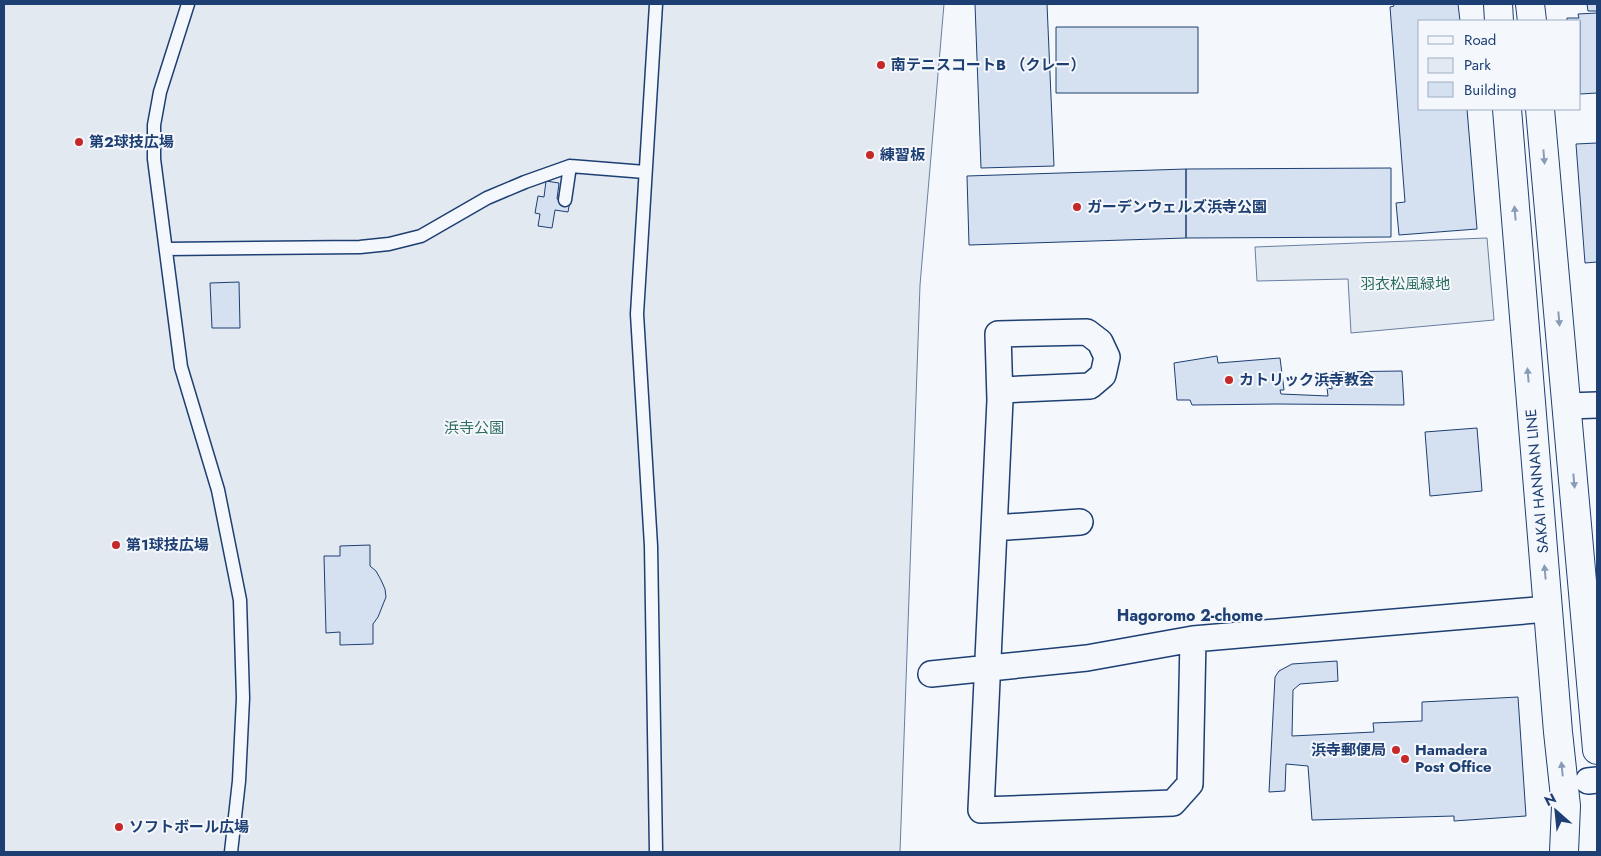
<svg xmlns="http://www.w3.org/2000/svg" width="1601" height="856" font-family="Jost,'Noto Sans JP',sans-serif">
	<style>
		.green { fill: #e3e9f0; stroke: #687fa3 }
		.building { fill: #d5e0f0; stroke: #1d3f73 }
		.lines { fill: none; stroke-linecap: round; stroke-linejoin: round }
		.service-casing { stroke: #1d3f73; stroke-width: 15 }
		.minor-casing { stroke: #1d3f73; stroke-width: 28 }
		.secondary-casing { stroke: #1d3f73; stroke-width: 30 }
		.service { stroke: #f4f7fb; stroke-width: 12 }
		.minor { stroke: #f4f7fb; stroke-width: 25 }
		.secondary { stroke: #f4f7fb; stroke-width: 28 }
		.oneway { fill: #889bb7 }
		.poi-dot { fill: #c62828; stroke: #f4f7fb; stroke-width: 2 }
		.labels { text-anchor: middle; stroke-width: 4; stroke-linejoin: round; paint-order: stroke }
		.poi-label { font-size: 15px; font-weight: bold; fill: #1d3f73; stroke: #f4f7fb; text-anchor: start }
		.park-label { font-size: 15px; fill: #2c6c60; stroke: #f4f7fb }
		.street-label { font-size: 15px; fill: #1d3f73; stroke: #f4f7fb }
		.neighbourhood-label { font-size: 16px; font-weight: bold; fill: #1d3f73; stroke: #f4f7fb }
	</style>
	<rect width="100%" height="100%" fill="#f4f7fb"/>
	<path class="green" d="M4 4H944L920 285 900 852H4Z
		M1487 238 1494 320 1351 333 1348 279 1257 281 1255 247Z"/>
	<path class="building" d="M975 4H1047L1054 166 981 168Z
		M1393 4H1458L1460 21H1420V109H1467L1477 229 1399 235 1396 203 1405 202 1390 7 1394 6Z
		M1587 4H1597V11H1588Z
		M1597 13V93L1580 94V21H1567V18H1579L1578 14Z
		M1056 27H1198V93H1056Z
		M1597 143V262L1585 263 1576 144Z
		M1391 168V237L1186 238V169Z
		M1186 169V238L969 245 967 176Z
		M546 181 559 183 557 199 570 201 568 212 555 210 552 228 538 226 540 214 535 213 538 196 544 197Z
		M239 282 240 328H212L210 283Z
		M1217 356 1218 363 1280 358 1284 390H1280L1281 394 1328 396 1327 388 1332 389V372L1402 371 1404 405 1277 404 1192 405 1190 400H1177L1174 363Z
		M1477 428 1482 491 1430 496 1425 432Z
		M370 545V566L376 571 381 580 385 589 386 597 378 617 373 624V644L340 645V632L326 633 324 556H340V546Z
		M1337 661 1338 681 1300 684 1293 690 1292 736 1374 732 1373 723 1422 721V702L1518 697 1526 816 1454 821V816L1312 820 1308 766 1286 764 1285 791 1269 792 1275 677 1279 671 1292 664Z"/>
	<g class="lines">
		<g class="service-casing">
			<path id="service" d="M188 4 160 92 154 125V159L181 367 218 490 240 600 243 698 239 781 231 852
				M656 4 637 314 651 546 656 852
				M565 200 570 166
				M166 249 360 247 389 244 421 236 487 198 525 182 570 166 645 172"/>
		</g>
		<g class="minor-casing">
			<path id="minor" d="M1000 390 1090 386 1103 375 1107 357 1100 342 1087 332 998 334 1000 400 981 810 1173 803 1190 784 1193 639
				M1567 406 1597 405
				M994 528 1080 522
				M931 674 1087 658 1193 639 1548 609
				M1588 781 1597 780"/>
		</g>
		<g class="secondary-casing">
			<path id="secondary" d="M1498 4 1499 21
				M1530 4 1532 21
				M1507 109 1558 732 1566 806 1564 852
				M1540 109 1597 750"/>
		</g>
		<use href="#service" class="service"/>
		<use href="#minor" class="minor"/>
		<use href="#secondary" class="secondary"/>
	</g>
	<defs><path id="oneway-solid" d="M-6-.8H1V-3.2L6.5 0L1 3.2V.8H-6Z" transform="scale(1.25)"/></defs>
	<g class="oneway">
		<use href="#oneway-solid" transform="translate(1544 157) rotate(85)"/>
		<use href="#oneway-solid" transform="translate(1515 213) rotate(-95)"/>
		<use href="#oneway-solid" transform="translate(1559 319) rotate(85)"/>
		<use href="#oneway-solid" transform="translate(1528 375) rotate(-95)"/>
		<use href="#oneway-solid" transform="translate(1574 481) rotate(85)"/>
		<use href="#oneway-solid" transform="translate(1545 572) rotate(-95)"/>
		<use href="#oneway-solid" transform="translate(1562 769) rotate(-96)"/>
	</g>
	<g class="poi-dot">
		<circle cx="881" cy="65" r="5"/>
		<circle cx="79" cy="142" r="5"/>
		<circle cx="870" cy="155" r="5"/>
		<circle cx="1077" cy="207" r="5"/>
		<circle cx="1229" cy="380" r="5"/>
		<circle cx="116" cy="545" r="5"/>
		<circle cx="1396" cy="750" r="5"/>
		<circle cx="1405" cy="759" r="5"/>
		<circle cx="119" cy="827" r="5"/>
	</g>
	<g class="labels">
		<g class="poi-label">
			<text x="891" y="70">南テニスコートB （クレー）</text>
			<text x="89" y="147">第2球技広場</text>
			<text x="880" y="160">練習板</text>
			<text x="1087" y="212">ガーデンウェルズ浜寺公園</text>
			<text x="1239" y="385">カトリック浜寺教会</text>
			<text x="126" y="550">第1球技広場</text>
			<text x="1386" y="755" text-anchor="end">浜寺郵便局</text>
			<text x="1415" y="755">Hamadera<tspan x="1415" dy="17">Post Office</tspan></text>
			<text x="129" y="832">ソフトボール広場</text>
		</g>
		<g class="park-label">
			<text x="1405" y="289">羽衣松風緑地</text>
			<text x="474" y="433">浜寺公園</text>
		</g>
		<g class="street-label">
			<text transform="translate(1537 481) rotate(-95)" y="5">SAKAI HANNAN LINE</text>
		</g>
		<g class="neighbourhood-label">
			<text x="1190" y="621">Hagoromo 2-chome</text>
		</g>
	</g>
	<rect width="1601" height="856" fill="none" stroke="#1d3f73" stroke-width="10"/>
	<rect x="1418" y="20" width="162" height="90" fill="#f4f7fb" stroke="#9eadc5"/>
	<rect x="1428" y="36" width="25" height="8" fill="#f4f7fb" stroke="#9eadc5"/>
	<text x="1464" y="45" font-size="15" fill="#1d3f73">Road</text>
	<rect x="1428" y="58" width="25" height="15" fill="#e3e9f0" stroke="#9eadc5"/>
	<text x="1464" y="70" font-size="15" fill="#1d3f73">Park</text>
	<rect x="1428" y="82" width="25" height="15" fill="#d5e0f0" stroke="#9eadc5"/>
	<text x="1464" y="95" font-size="15" fill="#1d3f73">Building</text>
	<g transform="translate(1556 811) rotate(333)" stroke="#f4f7fb" stroke-width="4" paint-order="stroke">
	<path d="M0-4L9 19L0 12L-9 19Z" fill="#1d3f73"/>
	<text y="-8" font-size="14" font-weight="bold" text-anchor="middle" fill="#1d3f73">N</text>
	</g>
</svg>
